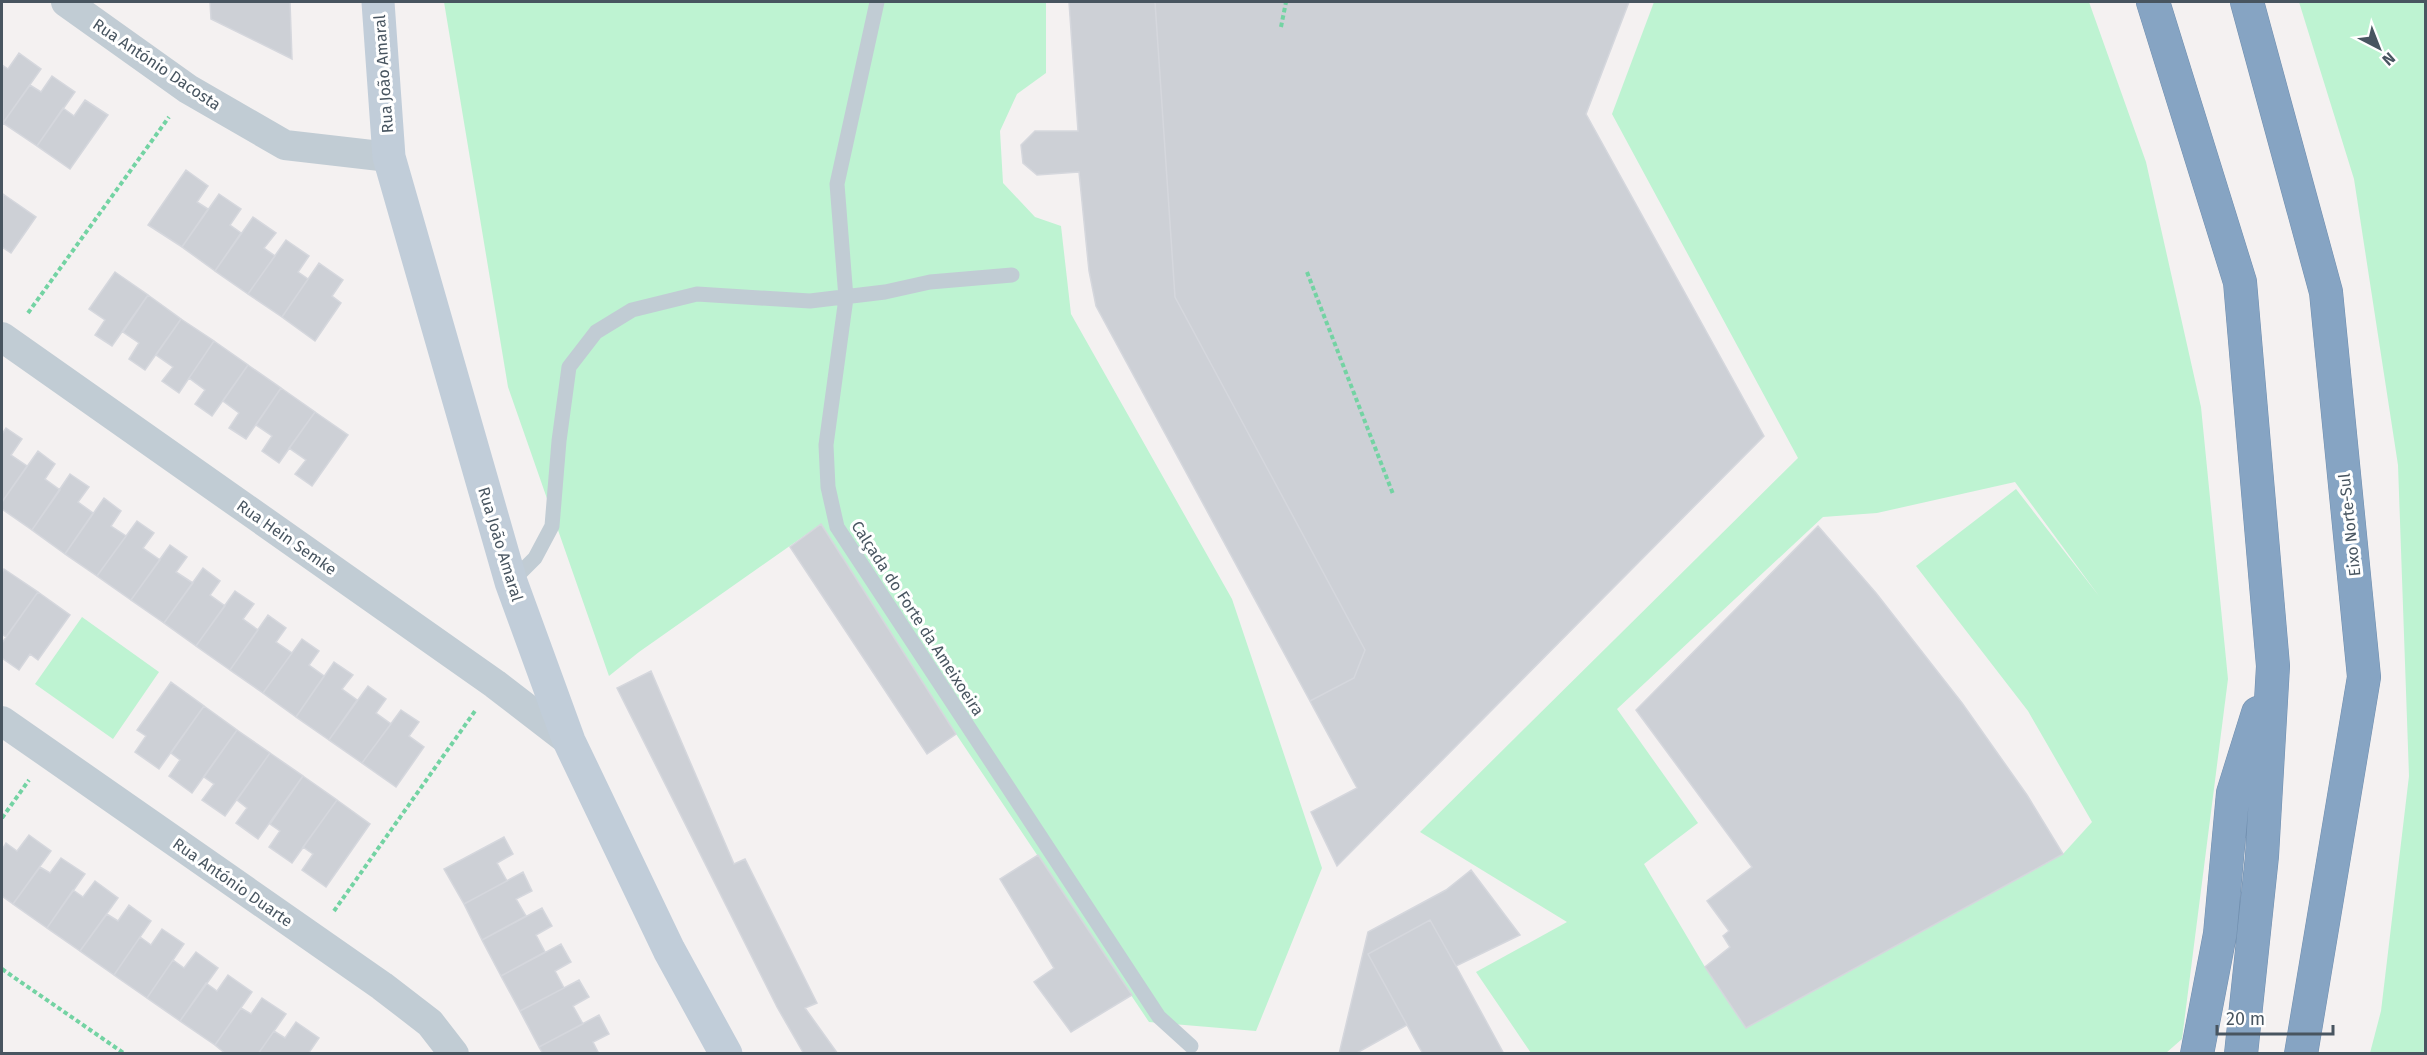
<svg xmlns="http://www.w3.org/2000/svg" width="2427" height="1055" font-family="'Fira Sans',sans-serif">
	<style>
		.green { fill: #bef3d2; fill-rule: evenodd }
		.building { fill: #cdd0d6; stroke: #d5d7dd; stroke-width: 1.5 }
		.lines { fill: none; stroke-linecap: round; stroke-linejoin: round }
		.highway-casing { stroke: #718faf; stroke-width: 34 }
		.path { stroke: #73d3a3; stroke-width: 4; stroke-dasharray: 4.5 3; stroke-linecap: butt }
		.lane { stroke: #c1ccd4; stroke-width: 15 }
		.street { stroke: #c1ccd4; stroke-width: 30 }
		.secondary { stroke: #c1cdd9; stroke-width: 33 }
		.highway { stroke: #86a4c3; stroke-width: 33 }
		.labels { text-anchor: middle; stroke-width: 6; stroke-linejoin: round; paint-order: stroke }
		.street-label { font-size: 16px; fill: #485560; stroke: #fff }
	</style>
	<rect width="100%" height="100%" fill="#f4f1f1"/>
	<path class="green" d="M444 2H1046V73L1017 94 1000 131 1003 183 1035 217 1061 226 1071 314 1232 599 1322 868 1256 1031 1149 1022 956 734 821 524 639 652 609 676 508 387Z
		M1654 2H2089L2146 162 2201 407 2228 679 2182 1039 2166 1053H1531L1476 972 1567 922 1420 832 1798 458 1612 114ZM2015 482 2099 596 2016 489 1916 566 2028 711 2092 822 2063 854 1746 1028 1705 967 1644 864 1698 823 1617 709 1823 517 1877 513Z
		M2299 2H2425V1053H2370L2381 1011 2409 776 2398 465 2354 179Z
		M82 617 159 672 113 739 35 684Z"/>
	<path class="building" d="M210 2H290L292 59 211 19Z
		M1069 2H1155L1175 297 1365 650 1354 678 1310 701 1096 306 1089 271 1079 172 1037 175 1023 163 1021 145 1035 131H1078Z
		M1155 2H1629L1586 114 1764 436 1337 866 1311 812 1357 788 1310 701 1354 678 1365 650 1175 297Z
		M19 53 41 69 3 123 2 65 8 69Z
		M52 76 75 92 37 146 3 123 30 85 41 92Z
		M85 100 108 115 70 169 37 146 63 108 74 116Z
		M186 170 208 186 197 202 208 209 182 247 148 225Z
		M3 194 36 217 11 253 2 247Z
		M219 194 241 209 230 225 241 233 215 271 182 247Z
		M253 217 276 233 264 248 275 256 248 294 215 271Z
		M286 240 309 256 298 272 308 279 282 317 248 294Z
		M319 263 343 280 332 296 341 303 315 341 282 317Z
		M115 272 148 295 112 346 95 335 105 320 89 309Z
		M148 295 181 319 145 370 129 359 139 343 123 332Z
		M181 319 214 341 179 393 162 381 173 367 156 355Z
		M214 341 248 365 212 416 195 404 205 390 189 378Z
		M248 365 281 388 246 439 229 428 239 413 223 401Z
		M281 388 315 412 279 463 262 451 272 436 256 425Z
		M315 412 348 435 312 486 295 474 306 460 289 448Z
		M6 428 22 439 11 455 27 466 2 502V434Z
		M38 451 55 464 45 479 60 490 32 530 2 509V502Z
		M70 474 89 487 78 502 93 513 65 554 32 530Z
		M104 498 121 511 111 526 126 536 97 576 65 554Z
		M137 521 154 533 143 548 160 560 131 600 97 576Z
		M821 524 956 734 927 754 790 547Z
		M1818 526 1876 593 1962 703 2027 795 2063 854 1746 1028 1705 967 1730 947 1723 936 1729 931 1707 901 1752 867 1636 710Z
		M170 545 187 557 176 572 193 583 164 623 131 600Z
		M203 568 220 581 210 595 225 606 196 646 164 623Z
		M4 569 38 592 6 637 2 634V573Z
		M235 591 254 604 243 619 258 630 230 670 196 646Z
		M38 592 70 615 38 660 30 654 19 670 2 658V643Z
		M268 615 286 628 276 642 292 653 263 693 230 670Z
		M302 639 319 651 309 665 324 676 296 717 263 693Z
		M334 662 353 675 342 689 357 700 329 740 296 717Z
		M651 671 734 864 745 859 817 1003 805 1008 838 1054H804L777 1007 617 688Z
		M171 682 204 706 159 769 135 752 146 736 137 730Z
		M368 686 386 699 376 713 391 724 362 763 329 740Z
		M204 706 237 730 192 793 169 776 180 760 171 753Z
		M401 710 419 722 409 736 424 747 396 787 362 763Z
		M237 730 270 753 225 816 202 800 214 784 204 777Z
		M270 753 303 776 258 839 236 823 247 808 237 800Z
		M303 776 337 800 292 863 269 847 280 831 270 824Z
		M337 800 370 824 326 887 302 870 313 854 303 847Z
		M29 835 51 851 13 904 2 896V850L6 843 17 851Z
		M504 837 513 854 497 863 507 881 464 904 444 869Z
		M1038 855 1132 995 1071 1032 1034 982 1054 968 1000 879Z
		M61 858 85 874 47 928 13 904 40 867 50 873Z
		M1471 870 1520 935 1456 966 1430 920 1368 954 1407 1025 1355 1054H1339L1368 932 1446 890Z
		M523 872 532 891 516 899 526 916 482 940 464 904Z
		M95 881 118 898 80 951 47 928 73 890 83 897Z
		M129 905 151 921 114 975 80 951 107 914 118 921Z
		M542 908 552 926 536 935 545 952 501 976 482 940Z
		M1430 920 1456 966 1504 1054H1423L1368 954Z
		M162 929 184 944 147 998 114 975 140 937 151 945Z
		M561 944 571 962 555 971 564 988 520 1011 501 976Z
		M196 952 218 968 180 1021 147 998 173 960 184 968Z
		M228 975 252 992 215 1045 180 1021 206 983 217 991Z
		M579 980 589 997 573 1006 583 1024 539 1047 520 1011Z
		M262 998 286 1014 258 1054H226L215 1045 241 1008 251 1014Z
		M599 1015 609 1034 593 1042 599 1054H543L539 1047Z
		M296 1022 319 1038 308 1054H258L274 1031 285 1038Z"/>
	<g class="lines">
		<g class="highway-casing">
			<path id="highway" d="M2153 2 2240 282 2273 666 2262 856 2241 1054
				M2247 2 2326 292 2364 677 2301 1054
				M2197 1054 2220 934 2233 793 2258 713"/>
		</g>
		<path class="path" d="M1281 27 1286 2
			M1307 272 1393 494
			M28 313 169 117
			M2 818 29 780
			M334 911 475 711
			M2 969 125 1054"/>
		<path class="lane" d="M877 2 837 184 846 298 826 445 828 487 837 527 1159 1017 1191 1046
			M511 582 535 558 552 526 559 441 569 367 596 332 632 310 697 294 810 301 885 292 930 282 1012 275"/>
		<path class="street" d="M66 2 188 89 285 145 389 157
			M2 337 495 684 569 741
			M2 721 382 986 430 1023 454 1054"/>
		<path class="secondary" d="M378 2 389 157 511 582 569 741 669 950 726 1054"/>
		<use href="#highway" class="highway"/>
	</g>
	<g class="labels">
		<g class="street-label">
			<text transform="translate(157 64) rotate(34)" y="6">Rua António Dacosta</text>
			<text transform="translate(383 74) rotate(-94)" y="6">Rua João Amaral</text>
			<text transform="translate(2349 525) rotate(-96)" y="6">Eixo Norte-Sul</text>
			<text transform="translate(287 537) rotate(35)" y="6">Rua Hein Semke</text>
			<text transform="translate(501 544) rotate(73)" y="6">Rua João Amaral</text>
			<text transform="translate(918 618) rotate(57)" y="6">Calçada do Forte da Ameixoeira</text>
			<text transform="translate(233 882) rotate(35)" y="6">Rua António Duarte</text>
		</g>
	</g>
	<rect width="2427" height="1055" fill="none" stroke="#485560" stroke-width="6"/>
	<g transform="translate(2379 48) rotate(138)" stroke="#ffffff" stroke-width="4.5" paint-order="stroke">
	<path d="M0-4.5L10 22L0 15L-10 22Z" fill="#485560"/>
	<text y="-9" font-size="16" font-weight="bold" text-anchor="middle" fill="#485560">N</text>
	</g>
	<path d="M2217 1025v9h116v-9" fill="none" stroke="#485560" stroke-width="3"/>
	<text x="2226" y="1025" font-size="18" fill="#485560" stroke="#ffffff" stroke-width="4.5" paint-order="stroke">20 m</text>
</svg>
